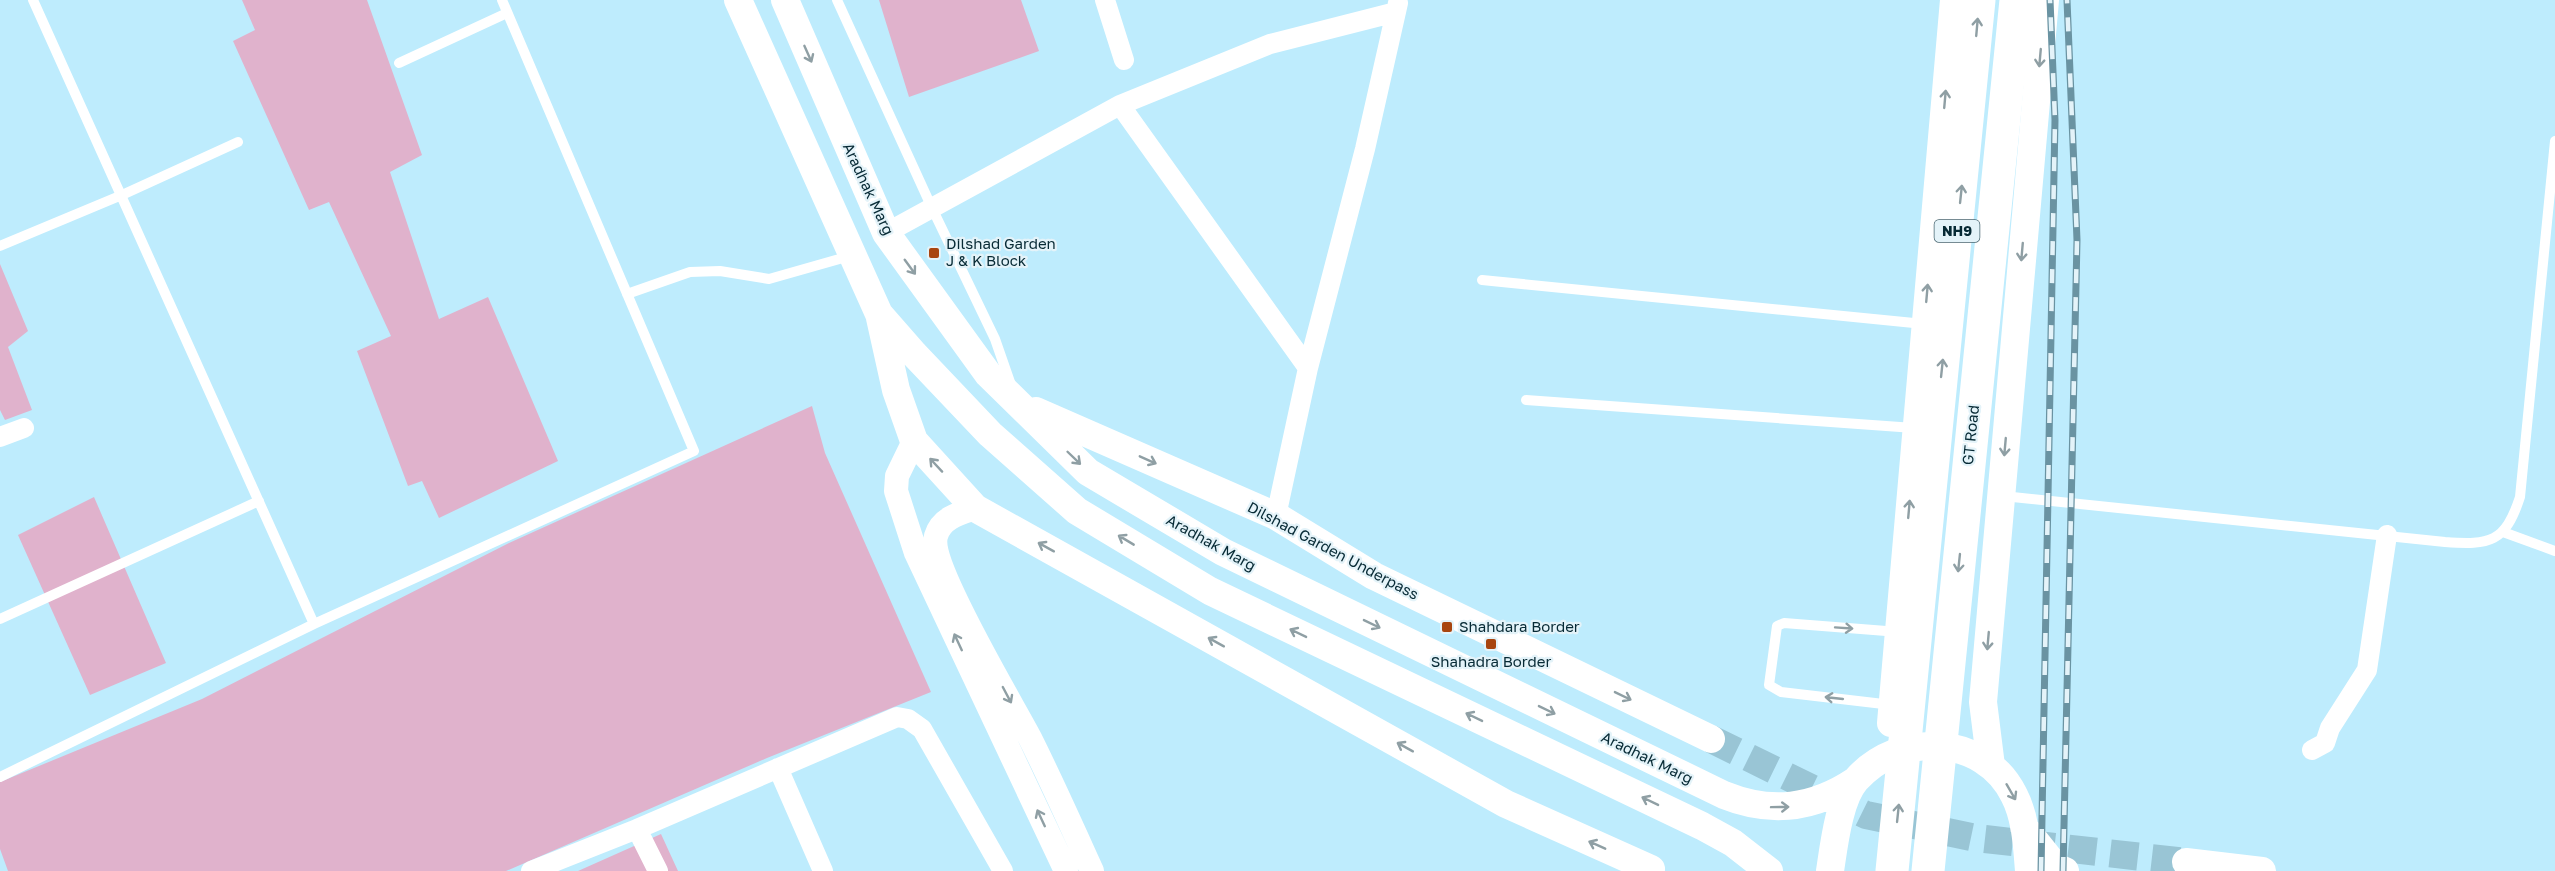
<svg xmlns="http://www.w3.org/2000/svg" width="2555" height="871" font-family="'Golos Text',sans-serif">
	<style>
		.green { fill: #e0b2cc }
		.lines { fill: none; stroke-linecap: round; stroke-linejoin: round }
		.secondary-tunnel { stroke: #99c5d5; stroke-width: 28; stroke-dasharray: 28 14; stroke-linecap: butt }
		.service { stroke: #fff; stroke-width: 10 }
		.minor { stroke: #fff; stroke-width: 20 }
		.tertiary { stroke: #fff; stroke-width: 24 }
		.secondary { stroke: #fff; stroke-width: 28 }
		.trunk { stroke: #fff; stroke-width: 33 }
		.rail-casing { stroke: #6a93a2; stroke-width: 7 }
		.rail { stroke: #e4f3f9; stroke-width: 4.5; stroke-dasharray: 14; stroke-linecap: butt }
		.oneway { stroke: #8f9fa4 }
		.poi-dot { fill: #a8450f; stroke: #e4f3f9; stroke-width: 2 }
		.labels { text-anchor: middle; stroke-width: 4.5; stroke-linejoin: round; paint-order: stroke }
		.shield { fill: #e4f3f9; stroke: #496670; stroke-width: 1.5 }
		.shield-label { font-size: 14px; font-weight: bold; fill: #072a35 }
		.street-label { font-size: 15px; fill: #072a35; stroke: #e4f3f9 }
		.poi-label { font-size: 15px; fill: #072a35; stroke: #e4f3f9; text-anchor: start }
	</style>
	<rect width="100%" height="100%" fill="#beecfd"/>
	<path class="green" d="M242 0H367L422 155 390 172 439 319 488 297 558 461 439 518 422 481 408 486 357 351 391 336 329 202 309 210 233 41 255 30Z
		M879 0H1021L1039 51 909 97Z
		M0 264 28 331 8 347 32 410 5 420 0 410Z
		M812 406 825 453 931 692 767 758 506 871H8L0 849V782L202 699 509 543Z
		M94 497 166 663 90 695 18 535Z
		M661 834 678 871H578Z"/>
	<g class="lines">
		<path class="secondary-tunnel" d="M1711 739 1866 815 1976 838 2186 862"/>
		<path class="service" d="M837 0 932 208 995 339 1011 385
			M399 63 507 13
			M0 246 122 195 238 142
			M1482 280 1924 324
			M627 294 690 272 720 271 769 279 850 256
			M1526 400 1914 428
			M2003 496 2445 542C2490 545 2505 543 2520 497L2555 141
			M2503 532 2555 551
			M0 619 259 501
			M314 624 694 451 502 0
			M1892 705 1781 692 1769 685 1777 626 1784 623 1899 632
			M0 777 314 624 33 0"/>
		<path class="minor" d="M1105 0 1124 60
			M1120 105 1308 368
			M886 233 1120 105 1270 44 1396 12
			M0 437 24 428
			M1276 516 1308 368 1365 149 1398 3
			M2312 750 2325 743 2330 728 2367 670 2387 535
			M778 768 823 871
			M637 829 658 871
			M531 871 637 829 897 717 908 719 922 729 1003 871"/>
		<path class="tertiary" d="M914 441 897 476 896 491 916 553 1066 871
			M975 508C960 513 941 518 936 536 928 565 1013 705 1030 738 1052 782 1072 827 1092 871"/>
		<path class="secondary" d="M738 0 879 314 914 354 990 434 1077 511 1210 591 1702 826 1733 843 1769 871
			M785 0 886 233 988 374 1088 472 1223 552 1724 795C1771 814 1813 809 1855 781
			M880 318 896 390 914 441 975 508 1506 804 1651 869
			M1036 411 1276 516 1374 576 1711 739
			M1891 723 1954 0
			M1991 766 1983 702 2045 0
			M2024 827 2056 867 2065 871
			M2186 862 2262 871
			M1830 871C1834 845 1839 799 1856 780 1899 731 1984 734 2014 795 2026 818 2027 846 2029 871"/>
		<path class="trunk" d="M1892 871 1979 0
			M1928 871 2016 0"/>
		<g class="rail-casing">
			<path id="rail" d="M2041 871 2055 120 2050 0
				M2063 871 2077 240 2067 0"/>
		</g>
		<use href="#rail" class="rail"/>
	</g>
	<defs><path id="oneway-shaft" d="M-6 0H5M1.5-3L5.5 0L1.5 3" fill="none" stroke-width="1.6" stroke-linecap="round" stroke-linejoin="round" transform="scale(1.5)"/></defs>
	<g class="oneway">
		<use href="#oneway-shaft" transform="translate(1977 27) rotate(-85)"/>
		<use href="#oneway-shaft" transform="translate(808 54) rotate(66)"/>
		<use href="#oneway-shaft" transform="translate(2040 58) rotate(95)"/>
		<use href="#oneway-shaft" transform="translate(1945 99) rotate(-85)"/>
		<use href="#oneway-shaft" transform="translate(1961 194) rotate(-84)"/>
		<use href="#oneway-shaft" transform="translate(2022 252) rotate(95)"/>
		<use href="#oneway-shaft" transform="translate(910 267) rotate(54)"/>
		<use href="#oneway-shaft" transform="translate(1927 293) rotate(-85)"/>
		<use href="#oneway-shaft" transform="translate(1942 368) rotate(-84)"/>
		<use href="#oneway-shaft" transform="translate(2005 447) rotate(95)"/>
		<use href="#oneway-shaft" transform="translate(1074 458) rotate(44)"/>
		<use href="#oneway-shaft" transform="translate(1148 460) rotate(24)"/>
		<use href="#oneway-shaft" transform="translate(936 465) rotate(-133)"/>
		<use href="#oneway-shaft" transform="translate(1909 509) rotate(-85)"/>
		<use href="#oneway-shaft" transform="translate(1126 540) rotate(-149)"/>
		<use href="#oneway-shaft" transform="translate(1046 547) rotate(-151)"/>
		<use href="#oneway-shaft" transform="translate(1959 563) rotate(96)"/>
		<use href="#oneway-shaft" transform="translate(1372 624) rotate(26)"/>
		<use href="#oneway-shaft" transform="translate(1844 628) rotate(4)"/>
		<use href="#oneway-shaft" transform="translate(1298 633) rotate(-154)"/>
		<use href="#oneway-shaft" transform="translate(1988 641) rotate(95)"/>
		<use href="#oneway-shaft" transform="translate(958 642) rotate(-115)"/>
		<use href="#oneway-shaft" transform="translate(1216 642) rotate(-151)"/>
		<use href="#oneway-shaft" transform="translate(1007 695) rotate(62)"/>
		<use href="#oneway-shaft" transform="translate(1623 696) rotate(26)"/>
		<use href="#oneway-shaft" transform="translate(1834 698) rotate(-174)"/>
		<use href="#oneway-shaft" transform="translate(1547 710) rotate(26)"/>
		<use href="#oneway-shaft" transform="translate(1474 717) rotate(-154)"/>
		<use href="#oneway-shaft" transform="translate(1405 747) rotate(-151)"/>
		<use href="#oneway-shaft" transform="translate(2011 792) rotate(60)"/>
		<use href="#oneway-shaft" transform="translate(1650 801) rotate(-154)"/>
		<use href="#oneway-shaft" transform="translate(1780 807) rotate(-1)"/>
		<use href="#oneway-shaft" transform="translate(1898 813) rotate(-84)"/>
		<use href="#oneway-shaft" transform="translate(1041 818) rotate(-115)"/>
		<use href="#oneway-shaft" transform="translate(1597 845) rotate(-156)"/>
	</g>
	<g class="poi-dot">
		<rect x="928" y="247" width="12" height="12" rx="3"/>
		<rect x="1441" y="621" width="12" height="12" rx="3"/>
		<rect x="1485" y="638" width="12" height="12" rx="3"/>
	</g>
	<g class="labels">
		<rect class="shield" x="1934.5" y="220" width="45" height="22" rx="4.5"/>
		<g class="shield-label">
			<text x="1957" y="236">NH9</text>
		</g>
		<g class="street-label">
			<text transform="translate(868 189) rotate(65)" y="5">Aradhak Marg</text>
			<text transform="translate(1971 435) rotate(-84)" y="5">GT Road</text>
			<text transform="translate(1211 543) rotate(29)" y="5">Aradhak Marg</text>
			<text transform="translate(1333 551) rotate(28)" y="5">Dilshad Garden Underpass</text>
			<text transform="translate(1647 758) rotate(26)" y="5">Aradhak Marg</text>
		</g>
		<g class="poi-label">
			<text x="946" y="249">Dilshad Garden<tspan x="946" dy="17">J &amp; K Block</tspan></text>
			<text x="1459" y="632">Shahdara Border</text>
			<text x="1491" y="667" text-anchor="middle">Shahadra Border</text>
		</g>
	</g>
</svg>
